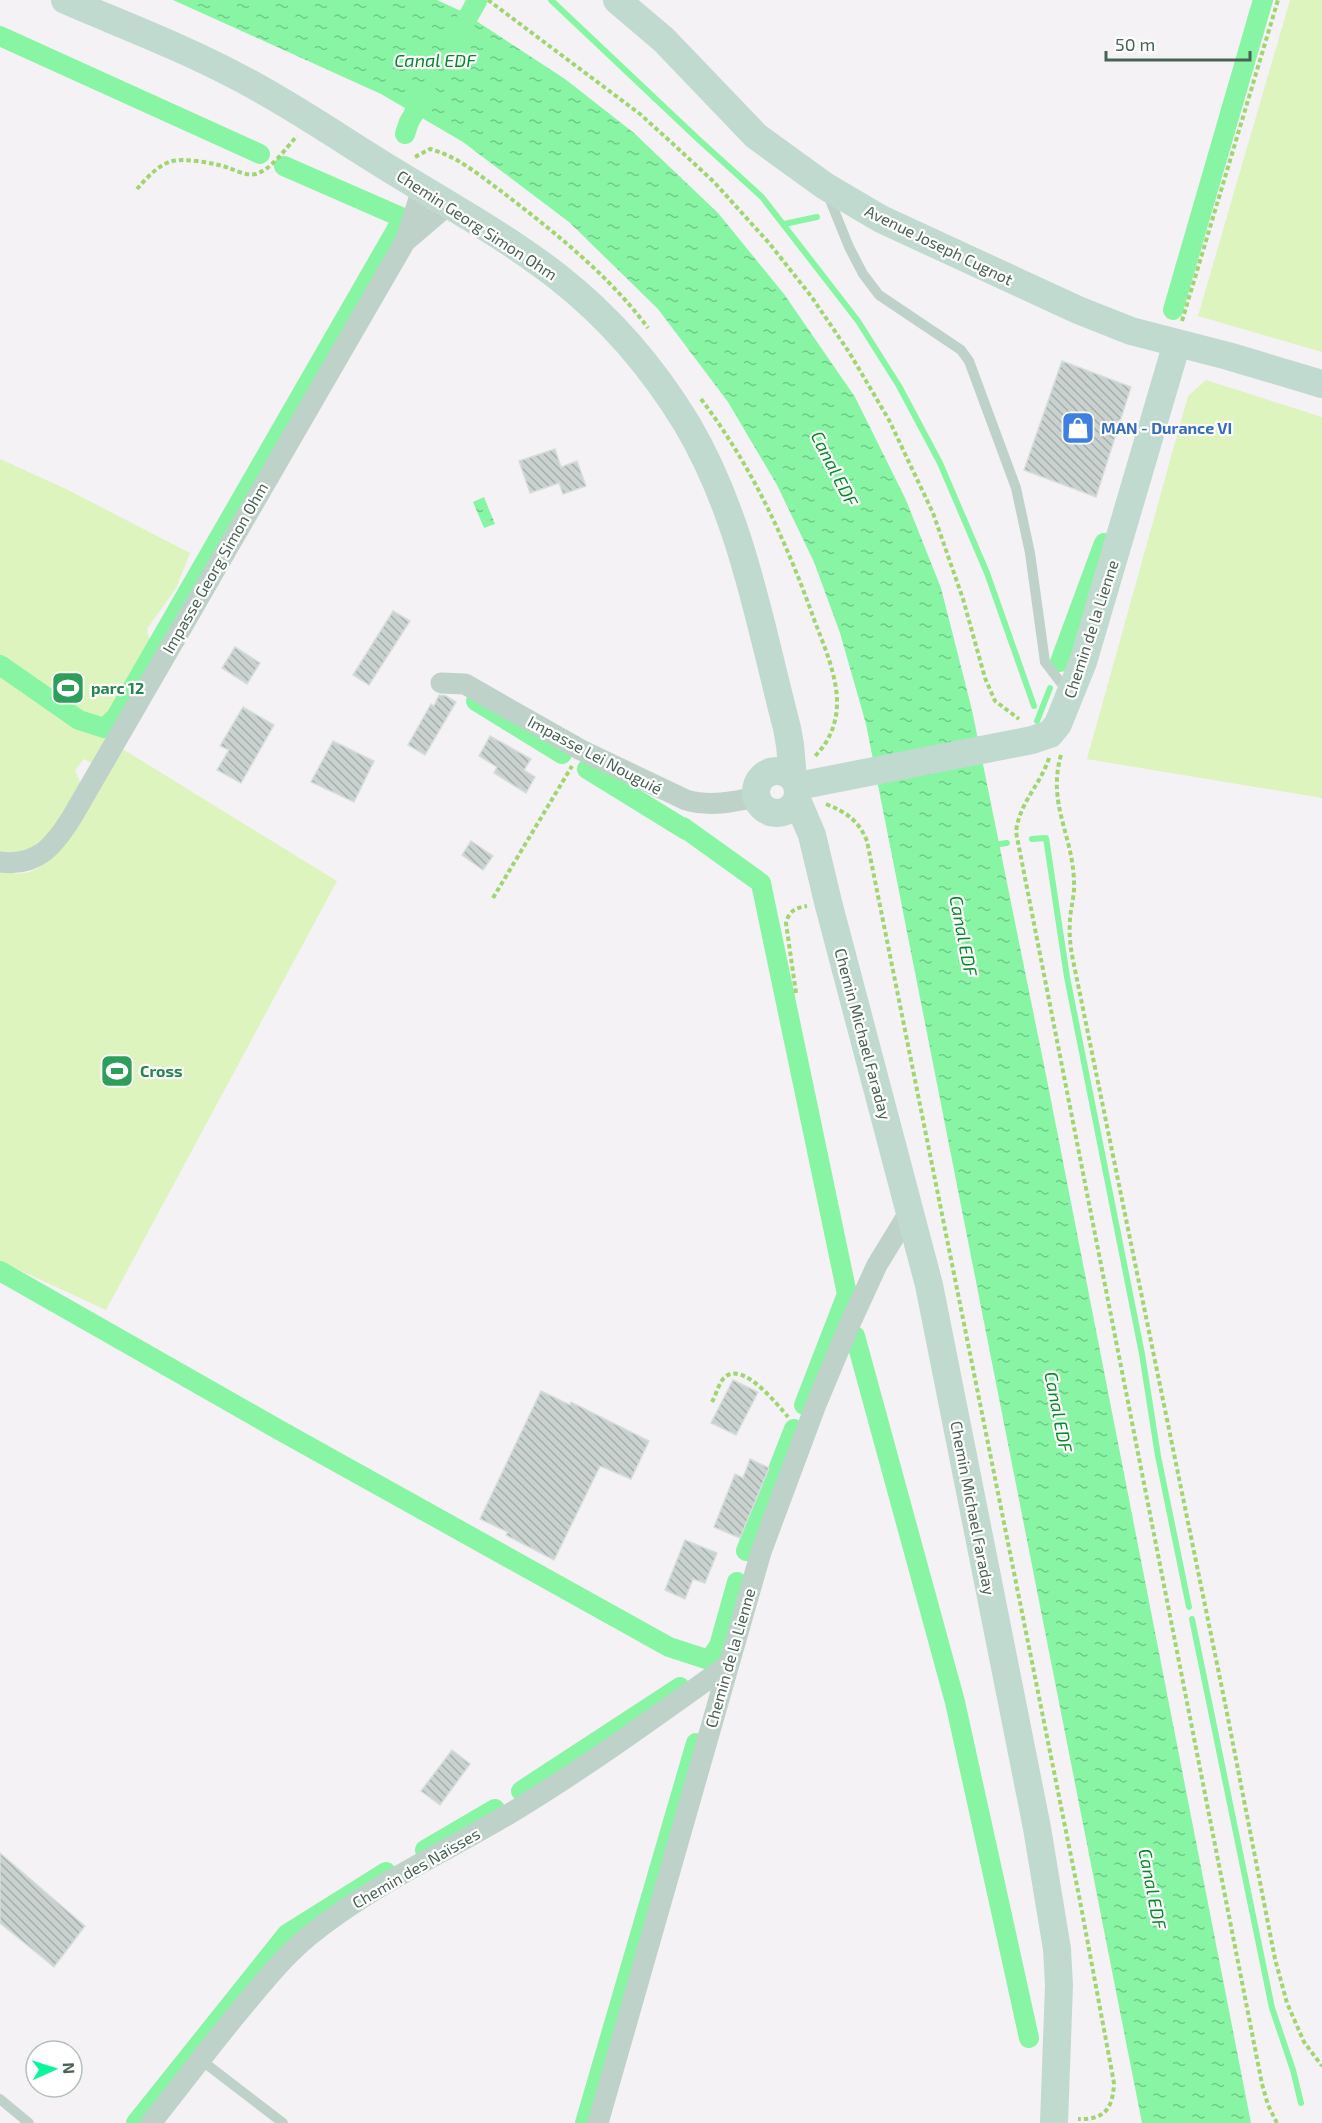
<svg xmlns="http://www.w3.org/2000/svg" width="1322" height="2123" font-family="'Exo 2',sans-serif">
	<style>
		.green { fill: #ddf4be }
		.water { fill: url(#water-ripples) }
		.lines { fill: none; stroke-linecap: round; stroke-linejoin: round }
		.stream { stroke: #87f5a4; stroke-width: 6 }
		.canal { stroke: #87f5a4; stroke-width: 20 }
		.building { fill: url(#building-back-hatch); stroke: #d6dedc; stroke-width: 1.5 }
		.path { stroke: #9fd672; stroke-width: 4; stroke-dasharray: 4.5 3; stroke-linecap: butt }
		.lane { stroke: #bfd2c9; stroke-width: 10 }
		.street { stroke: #bfd2c9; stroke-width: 21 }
		.secondary { stroke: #c1dacf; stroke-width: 28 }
		.labels { text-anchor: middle; stroke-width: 4.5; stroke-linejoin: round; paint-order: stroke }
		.street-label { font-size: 16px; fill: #486255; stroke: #fff }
		.shop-label { font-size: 16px; font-weight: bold; fill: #366cbe; stroke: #fff; text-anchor: start }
		.leisure-label { font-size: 16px; font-weight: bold; fill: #27864d; stroke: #fff; text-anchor: start }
		.water-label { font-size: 18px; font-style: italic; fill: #058927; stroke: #fff }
	</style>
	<defs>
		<pattern id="water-ripples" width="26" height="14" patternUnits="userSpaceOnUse" patternTransform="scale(1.5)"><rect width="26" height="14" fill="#87f5a4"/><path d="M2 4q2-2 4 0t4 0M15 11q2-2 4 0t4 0" fill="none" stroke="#70ca88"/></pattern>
		<pattern id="building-back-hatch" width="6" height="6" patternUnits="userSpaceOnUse" patternTransform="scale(1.5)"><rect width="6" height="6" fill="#c9d2cf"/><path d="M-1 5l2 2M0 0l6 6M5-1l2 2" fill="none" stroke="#a5aeab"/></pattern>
	</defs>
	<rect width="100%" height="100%" fill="#f4f2f4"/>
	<path class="green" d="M1290 0H1322V352L1198 316Z
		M1206 380 1322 417V798L1087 759 1188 396Z
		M0 459 66 489 190 553 176 588 147 629 153 656 120 720 94 765 84 759 75 770 82 786 54 832 24 854 0 855Z
		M121 748 337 881 106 1310 0 1261V869C44 890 69 834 87 804 99 785 110 767 121 748Z"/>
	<path class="water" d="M173 0H437L461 11 565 79 634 133 718 213 784 294 855 397 906 500 941 588 972 710 1049 1090 1251 2123H1142L866 724 840 633 814 562 777 485 728 402 658 309 569 222 463 142 381 94Z
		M484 497 495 524 484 528 473 502Z"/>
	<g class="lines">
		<path class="stream" d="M551 0 698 139 762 197 858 321 899 386 940 463 987 573 1034 706
			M784 224 817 217
			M1037 721 1050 688
			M1032 839 1046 838 1067 977 1142 1354 1158 1456 1189 1607
			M993 845 1007 843
			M1192 1619 1272 2008 1293 2070 1301 2103"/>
		<path class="canal" d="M0 36 260 154
			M455 40 477 1
			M405 134 409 122 426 92
			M1173 310 1263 0
			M1060 662 1104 543
			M0 665 79 720 104 728 116 717 403 218 284 166
			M476 701 562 754
			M587 769 686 830
			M683 827 761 883 767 912 847 1294 804 1405
			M0 1271 281 1431 669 1647 709 1660 719 1646 737 1582
			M855 1336 955 1702 1029 2038
			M746 1551 794 1429
			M521 1791 680 1687
			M425 1850 495 1809
			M136 2123 287 1934 386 1872
			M585 2123 696 1743"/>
	</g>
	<path class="building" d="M1062 361 1131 387 1096 497 1024 470Z
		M555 449 561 467 577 461 586 486 563 494 559 483 530 493 519 461Z
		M393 611 410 621 369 685 353 675Z
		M235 647 260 663 247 684 222 668Z
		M439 695 446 696 456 702 425 755 408 745 431 704 434 706Z
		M243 707 274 725 241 783 217 770 229 750 220 746Z
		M490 736 531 759 524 770 535 777 526 793 494 773 497 767 479 756Z
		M333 741 374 761 354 802 311 782Z
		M471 841 493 856 483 870 462 855Z
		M733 1380 758 1392 736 1435 711 1423Z
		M541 1391 570 1405 571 1402 649 1441 631 1479 600 1466 554 1560 506 1535 508 1532 480 1519Z
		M750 1459 769 1468 740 1538 714 1527 735 1474 743 1478Z
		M685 1540 717 1553 705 1583 693 1579 685 1599 665 1590Z
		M452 1750 470 1764 440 1805 421 1791Z
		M0 1853 85 1926 54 1967 0 1923Z"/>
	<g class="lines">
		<path class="path" d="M488 0 640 114 672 143 714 182 769 243 811 296 849 352 889 420 933 513 963 599 985 678 995 701 1019 719
			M415 157 430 149C457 156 479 175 501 191 553 231 609 275 648 328
			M137 189C146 179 156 167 169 162 181 157 215 163 229 168 237 171 246 176 256 174 272 169 286 148 297 136
			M1182 321 1278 0
			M701 399C752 466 787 543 815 622 825 648 838 678 837 706 836 726 828 744 813 758
			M1061 755C1047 804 1073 835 1074 882 1075 894 1071 906 1070 919 1069 933 1070 946 1073 960L1225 1703 1275 1959 1287 2003 1304 2042 1322 2066
			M1049 758C1041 784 1019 803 1016 832L1262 2084 1268 2105 1277 2123
			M826 804C846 812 859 821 867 841L1080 1901 1114 2083C1113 2109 1104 2120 1078 2119
			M493 898 572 766
			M796 993 786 923C789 911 795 908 807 906
			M712 1402C716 1395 719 1382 725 1377 743 1361 778 1405 788 1417"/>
		<path class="lane" d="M828 195 849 247 863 274 879 295 961 350 969 361 1016 488 1030 553 1045 662 1068 692
			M201 2060 283 2123
			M0 2099 29 2123"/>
		<path class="street" d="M407 240 449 204
			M441 683 465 684 581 750 686 800C710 807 733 802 756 797
			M0 862C37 867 54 846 72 817L406 240 422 189
			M151 2123C183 2083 214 2041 247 2002 266 1979 285 1956 309 1936 371 1885 446 1852 514 1811 588 1766 658 1715 728 1665
			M598 2123 761 1552 815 1407 848 1328 877 1265 910 1211"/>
		<path class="secondary" d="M65 0C123 25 184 48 240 78 294 106 345 142 398 174 452 207 508 238 558 277 609 317 653 368 687 424 742 517 760 625 787 728L790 745 793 778
			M617 0 664 40 756 136 825 186 881 219 1078 310 1131 331 1228 356 1322 384
			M756 792a21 21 0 1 1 42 0a21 21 0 1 1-42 0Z
			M798 786 1032 740 1050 734 1058 724 1083 662 1177 343
			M797 800 812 835 828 902 929 1285 1037 1828 1057 1949 1059 1985 1054 2123"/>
	</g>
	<defs>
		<g id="shop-square" transform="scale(1.725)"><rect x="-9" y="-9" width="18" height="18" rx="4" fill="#3f7fe0" stroke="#fff"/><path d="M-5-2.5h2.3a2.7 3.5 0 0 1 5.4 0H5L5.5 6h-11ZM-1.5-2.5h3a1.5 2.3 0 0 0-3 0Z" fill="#fff"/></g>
		<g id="stadium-square" transform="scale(1.725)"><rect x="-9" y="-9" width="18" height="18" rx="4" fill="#2e9e5b" stroke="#fff"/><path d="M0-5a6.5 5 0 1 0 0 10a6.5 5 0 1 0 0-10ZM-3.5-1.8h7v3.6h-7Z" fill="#fff"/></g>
	</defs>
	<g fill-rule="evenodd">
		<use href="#shop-square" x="1078" y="428"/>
		<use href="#stadium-square" x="68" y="688"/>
		<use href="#stadium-square" x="117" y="1071"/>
	</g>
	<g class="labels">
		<g class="street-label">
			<text transform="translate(477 225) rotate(33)" y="6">Chemin Georg Simon Ohm</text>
			<text transform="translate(939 245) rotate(26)" y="6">Avenue Joseph Cugnot</text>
			<text transform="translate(215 568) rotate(-60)" y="6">Impasse Georg Simon Ohm</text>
			<text transform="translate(1091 629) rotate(-72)" y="6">Chemin de la Lienne</text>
			<text transform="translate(595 755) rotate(28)" y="6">Impasse Lei Nouguié</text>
			<text transform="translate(863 1034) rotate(75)" y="6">Chemin Michael Faraday</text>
			<text transform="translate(973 1508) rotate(79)" y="6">Chemin Michael Faraday</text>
			<text transform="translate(730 1658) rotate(-74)" y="6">Chemin de la Lienne</text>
			<text transform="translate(416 1868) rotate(-30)" y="6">Chemin des Naïsses</text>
		</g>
		<g class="shop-label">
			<text x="1101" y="434">MAN - Durance VI</text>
		</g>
		<g class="leisure-label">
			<text x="91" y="694">parc 12</text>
			<text x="140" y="1077">Cross</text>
		</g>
		<g class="water-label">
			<text x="435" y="67">Canal EDF</text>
			<text transform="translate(834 469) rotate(63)" y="6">Canal EDF</text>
			<text transform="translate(963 936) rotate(79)" y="6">Canal EDF</text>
			<text transform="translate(1058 1412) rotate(79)" y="6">Canal EDF</text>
			<text transform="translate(1152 1889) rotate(79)" y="6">Canal EDF</text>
		</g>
	</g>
	<g transform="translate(54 2069) rotate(87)"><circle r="28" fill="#ffffff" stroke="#b6c0bb" stroke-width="1.5"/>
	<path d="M0-4.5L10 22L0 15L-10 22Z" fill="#09f79b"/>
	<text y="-9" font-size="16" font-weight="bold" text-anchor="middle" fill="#486255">N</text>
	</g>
	<path d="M1106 51v9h144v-9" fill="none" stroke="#486255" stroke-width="3"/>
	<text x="1115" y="51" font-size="18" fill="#486255" stroke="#ffffff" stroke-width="4.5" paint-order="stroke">50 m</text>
</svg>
